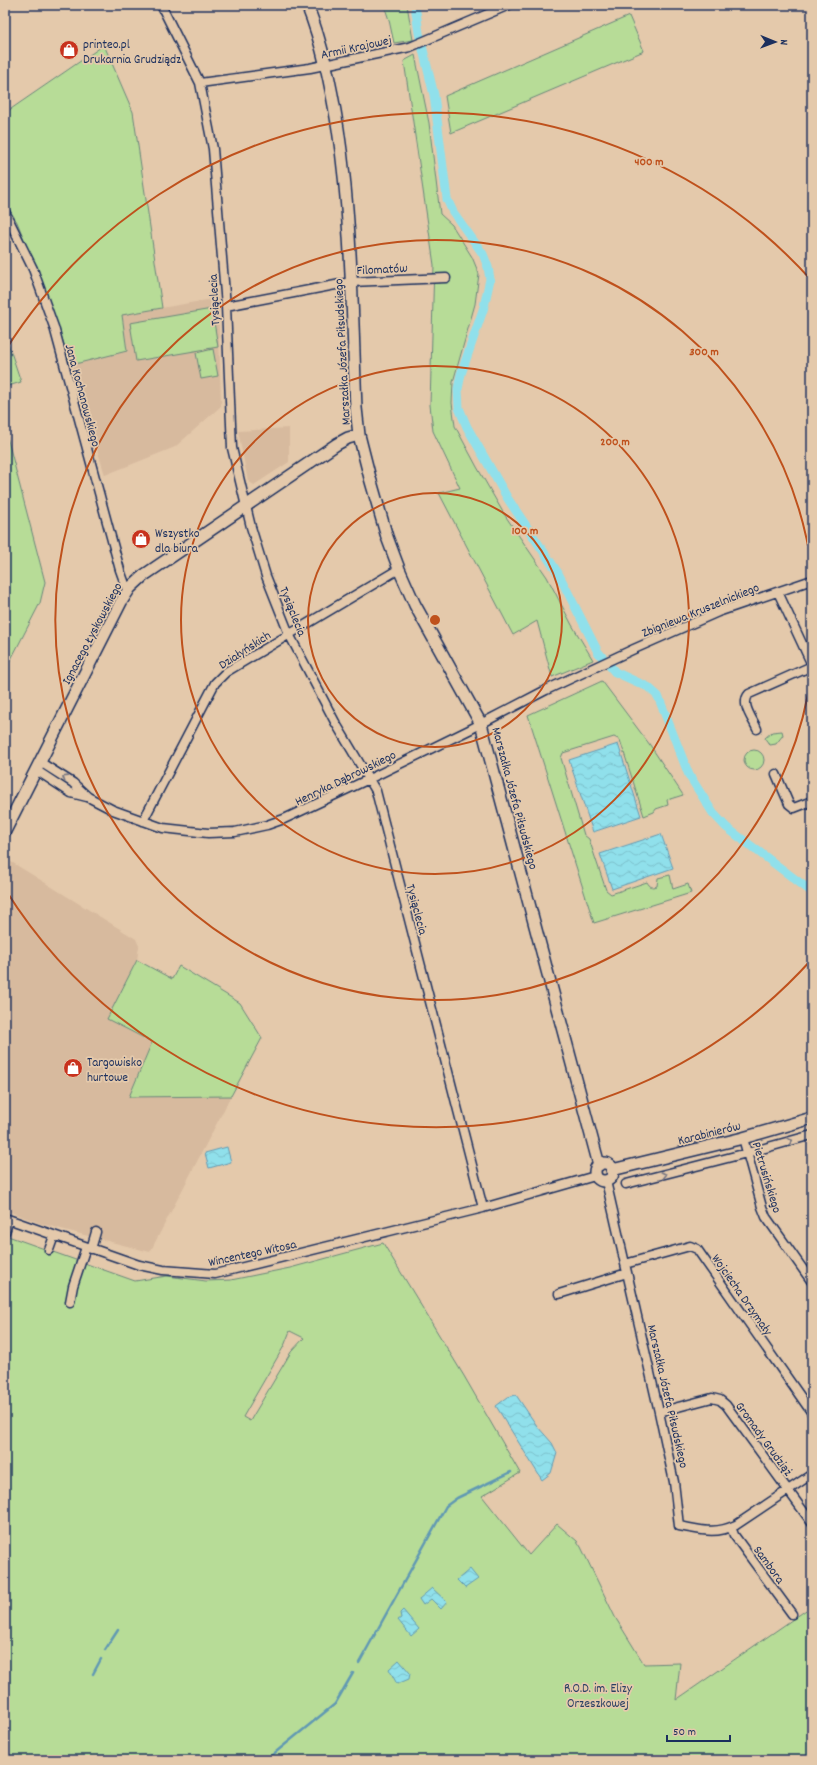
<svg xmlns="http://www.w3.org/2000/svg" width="817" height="1765" font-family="Dekko,sans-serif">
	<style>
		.built { fill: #d7ba9e }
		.green { fill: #b7dc97; stroke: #69867a; fill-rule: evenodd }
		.water { fill: url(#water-waves); stroke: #6199b3 }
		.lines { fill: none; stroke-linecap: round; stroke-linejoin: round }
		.stream { stroke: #6199b3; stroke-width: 2.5 }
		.canal { stroke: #90e0eb; stroke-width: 9 }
		.street-casing { stroke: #1b2f5e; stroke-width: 11 }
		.secondary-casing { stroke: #1b2f5e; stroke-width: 14 }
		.street { stroke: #e4c9ab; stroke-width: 8 }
		.secondary { stroke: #e4c9ab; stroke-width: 11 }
		.oneway { stroke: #757481 }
		.ring { fill: none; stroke: #bf511c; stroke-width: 2 }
		.labels { text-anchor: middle; stroke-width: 3.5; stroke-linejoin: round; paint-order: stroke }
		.poi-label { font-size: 13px; fill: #1b2f5e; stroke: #e4c9ab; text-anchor: start }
		.street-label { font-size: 13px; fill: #1b2f5e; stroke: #e4c9ab }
		.park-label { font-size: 13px; fill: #2b4064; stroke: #e4c9ab }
		.centre { fill: #bf511c; stroke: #e4c9ab; stroke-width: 2 }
		.ring-label { font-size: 12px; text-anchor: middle; font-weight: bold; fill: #bf511c; stroke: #e4c9ab; stroke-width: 3.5; stroke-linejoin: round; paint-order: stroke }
	</style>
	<defs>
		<pattern id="water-waves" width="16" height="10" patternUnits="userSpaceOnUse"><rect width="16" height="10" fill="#90e0eb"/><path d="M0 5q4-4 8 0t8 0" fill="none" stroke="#7cc0cc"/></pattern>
	</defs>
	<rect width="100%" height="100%" fill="#e4c9ab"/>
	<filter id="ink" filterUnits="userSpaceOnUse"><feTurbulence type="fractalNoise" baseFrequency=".025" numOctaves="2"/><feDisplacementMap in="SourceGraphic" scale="8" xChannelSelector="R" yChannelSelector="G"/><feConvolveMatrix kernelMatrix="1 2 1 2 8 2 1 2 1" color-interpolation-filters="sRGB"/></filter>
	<g filter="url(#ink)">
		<path class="built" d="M218 298 221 406 175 447 105 475 71 365 127 351 122 315Z
			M289 428V462L254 485 248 481 238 431Z
			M5 858 136 939 139 946 137 960 130 976 152 1042 130 1096H231L150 1252 42 1224 5 1210Z"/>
		<path class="green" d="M384 5H407L413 40 394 43 389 20Z
			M629 16 644 51 451 133 445 96Z
			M104 45 133 112 162 308 122 315 127 351 71 365 52 309 17 222 5 202V113Z
			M415 55 429 123 440 214 452 225 472 257 479 274 475 304 453 382 452 403 455 426 477 467 504 514 547 577 572 625 593 660 552 677 537 621 513 635 439 493 460 488 433 431 430 405 434 265 404 61Z
			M212 309 218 347 136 361 130 323Z
			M5 334 21 382 5 387Z
			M213 349 218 376 201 379 196 353Z
			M5 429 45 582 40 603 5 671Z
			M602 681 650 745 683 795 667 800 668 805 656 809 654 812 644 816 620 740 614 737 563 753 561 758 584 835 589 839 606 890 611 894 647 882C650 887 652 888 657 886L658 878 670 875 673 889 688 884 691 893 594 923 528 715Z
			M782 731 783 735 776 744 770 745 766 740 765 738 772 732Z
			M744 760a10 10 0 1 1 20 0a10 10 0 1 1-20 0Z
			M137 960 172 979 179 966 240 1003 262 1038 231 1096 129 1097 152 1042 107 1019Z
			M5 1235 135 1281 167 1276 206 1281 231 1280 290 1268 383 1243 464 1376 520 1473 482 1496 529 1555 557 1524 577 1541 581 1547 615 1617 644 1664 680 1663 676 1700 812 1606V1760H5ZM290 1331 304 1338 291 1352 250 1421 243 1417 284 1346Z"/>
		<path class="water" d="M618 744 641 816 593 832 569 760Z
			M661 834 673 868 612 889 600 854Z
			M227 1147 231 1162 209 1168 205 1153Z
			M516 1395 537 1426 552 1443 557 1453 551 1473 542 1480 496 1406 508 1397Z
			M470 1569 478 1579 465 1588 457 1580Z
			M432 1588 447 1602 441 1609 431 1599 423 1605 419 1599Z
			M403 1610 419 1629 411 1636 398 1620 401 1618 400 1613Z
			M399 1660 410 1673 409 1679 397 1684 389 1669Z"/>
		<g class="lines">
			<path class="stream" d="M105 1650 118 1630
				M359 1663 446 1506 457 1498 511 1472
				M93 1674 101 1659
				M266 1760 335 1704 353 1673"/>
			<path class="canal" d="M415 5 419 33 434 95 447 199 453 212 483 254 488 267 490 279 484 307 461 374 458 389 459 408 467 427 508 499 558 573 598 652 615 672 648 687 658 696 689 775 713 813 726 827 812 892"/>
			<g class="street-casing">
				<path id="street" d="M161 5 200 83 213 149 226 306 232 448 251 527 266 576 289 634 335 722 376 791 483 1208
					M200 83 310 68 410 47 509 5
					M5 212 33 269 54 327 120 570 125 584 130 588
					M226 306 351 282 446 278
					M778 592 812 665
					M757 729C753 719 740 704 749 694L812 666
					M40 762 73 783 88 797 113 810 163 828 208 833 235 832 267 825 284 819 369 779 469 730 546 690 634 649 718 612 812 580
					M36 770 71 793 87 797
					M776 774 789 804 794 808 812 801
					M143 821 215 683 226 672 399 569
					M743 1138 762 1207 766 1217 812 1282
					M606 1181 659 1412 674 1482 679 1526C702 1530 714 1535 736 1525L812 1474
					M626 1184 747 1153 812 1135
					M5 1218 139 1265 163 1270 215 1274 483 1208 595 1176
					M5 1232 9 1220
					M91 1249 96 1232
					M49 1250 54 1236
					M625 1264 690 1246 697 1249 812 1413
					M559 1294 627 1273
					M70 1302 73 1286 86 1247
					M659 1412 712 1398 720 1400 726 1405 812 1523
					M731 1527 734 1535 792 1614"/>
			</g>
			<g class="secondary-casing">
				<path id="secondary" d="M307 5C323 45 331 86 338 129 352 221 352 314 356 408L359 435 370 478 387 537 399 569 415 605 481 724 599 1165
					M5 831 121 602 130 588 143 576 337 444 348 438 359 435
					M595 1172a9 9 0 1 1 18 0a9 9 0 1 1-18 0Z
					M612 1170 743 1138 812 1118"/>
			</g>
			<use href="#street" class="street"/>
			<use href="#secondary" class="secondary"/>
		</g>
		<defs><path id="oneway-chevron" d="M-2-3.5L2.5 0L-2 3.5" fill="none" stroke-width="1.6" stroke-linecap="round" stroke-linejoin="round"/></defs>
		<g class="oneway">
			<use href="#oneway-chevron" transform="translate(65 778) rotate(-148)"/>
			<use href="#oneway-chevron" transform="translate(790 1141) rotate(-16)"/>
			<use href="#oneway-chevron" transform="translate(664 1175) rotate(-14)"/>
		</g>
	</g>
	<g class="ring">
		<circle cx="435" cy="620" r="127"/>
		<circle cx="435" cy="620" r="254"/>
		<path d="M812 670A380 380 0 1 1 812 570"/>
		<path d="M812 959A507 507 0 0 1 5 889M5 351A507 507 0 0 1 812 281"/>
	</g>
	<defs>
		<g id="shop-disc" transform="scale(1)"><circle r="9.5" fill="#c8321e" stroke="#e4c9ab"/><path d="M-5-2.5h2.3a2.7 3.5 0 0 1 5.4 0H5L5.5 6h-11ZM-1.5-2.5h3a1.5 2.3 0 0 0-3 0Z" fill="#fff"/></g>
	</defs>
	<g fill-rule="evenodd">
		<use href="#shop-disc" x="69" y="50"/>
		<use href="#shop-disc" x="141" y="539"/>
		<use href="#shop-disc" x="73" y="1068"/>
	</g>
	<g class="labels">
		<g class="poi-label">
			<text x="83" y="48">printeo.pl<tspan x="83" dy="15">Drukarnia Grudziądz</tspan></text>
			<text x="155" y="537">Wszystko<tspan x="155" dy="15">dla biura</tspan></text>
			<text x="87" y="1066">Targowisko<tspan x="87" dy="15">hurtowe</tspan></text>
		</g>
		<g class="street-label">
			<text transform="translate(356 46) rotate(-12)" y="5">Armii Krajowej</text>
			<text transform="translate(382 268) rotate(-3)" y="5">Filomatów</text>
			<text transform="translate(213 300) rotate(-93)" y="5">Tysiąclecia</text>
			<text transform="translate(341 352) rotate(-93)" y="5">Marszałka Józefa Piłsudskiego</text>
			<text transform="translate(84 395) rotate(75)" y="5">Jana Kochanowskiego</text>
			<text transform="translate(700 609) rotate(-22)" y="5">Zbigniewa Kruszelnickiego</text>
			<text transform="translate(294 611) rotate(68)" y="5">Tysiąclecia</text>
			<text transform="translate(91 633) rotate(-62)" y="5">Ignacego Łyskowskiego</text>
			<text transform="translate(244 649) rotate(-33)" y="5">Działyńskich</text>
			<text transform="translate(345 777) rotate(-26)" y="5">Henryka Dąbrowskiego</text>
			<text transform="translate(516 798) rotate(75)" y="5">Marszałka Józefa Piłsudskiego</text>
			<text transform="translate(418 909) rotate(75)" y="5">Tysiąclecia</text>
			<text transform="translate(709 1132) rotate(-14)" y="5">Karabinierów</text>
			<text transform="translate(768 1177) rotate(73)" y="5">Pietrusińskiego</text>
			<text transform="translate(252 1252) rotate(-12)" y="5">Wincentego Witosa</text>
			<text transform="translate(743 1294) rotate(55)" y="5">Wojciecha Drzymały</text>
			<text transform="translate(669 1396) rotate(77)" y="5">Marszałka Józefa Piłsudskiego</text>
			<text transform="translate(765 1438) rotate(54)" y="5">Gromady Grudziąż</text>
			<text transform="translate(770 1564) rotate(54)" y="5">Sambora</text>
		</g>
		<g class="park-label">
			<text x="598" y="1692">R.O.D. im. Elizy<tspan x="598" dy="15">Orzeszkowej</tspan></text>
		</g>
	</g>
	<circle cx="435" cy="620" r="6" class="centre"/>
	<g class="ring-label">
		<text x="649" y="165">400 m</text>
		<text x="704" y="355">300 m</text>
		<text x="615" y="445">200 m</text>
		<text x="525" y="534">100 m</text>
	</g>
	<rect width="817" height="1765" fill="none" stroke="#e4c9ab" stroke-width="20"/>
	<rect x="10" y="10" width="797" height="1745" fill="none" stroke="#1b2f5e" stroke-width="1.5" filter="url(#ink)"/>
	<g transform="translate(775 42) rotate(91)" stroke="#e4c9ab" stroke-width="3" paint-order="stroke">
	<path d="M0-3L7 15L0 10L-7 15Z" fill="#1b2f5e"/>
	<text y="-6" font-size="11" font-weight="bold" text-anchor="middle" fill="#1b2f5e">N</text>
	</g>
	<path d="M667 1735v6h63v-6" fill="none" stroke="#1b2f5e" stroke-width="2"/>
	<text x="673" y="1735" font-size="12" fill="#1b2f5e" stroke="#e4c9ab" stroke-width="3" paint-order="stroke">50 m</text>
</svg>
